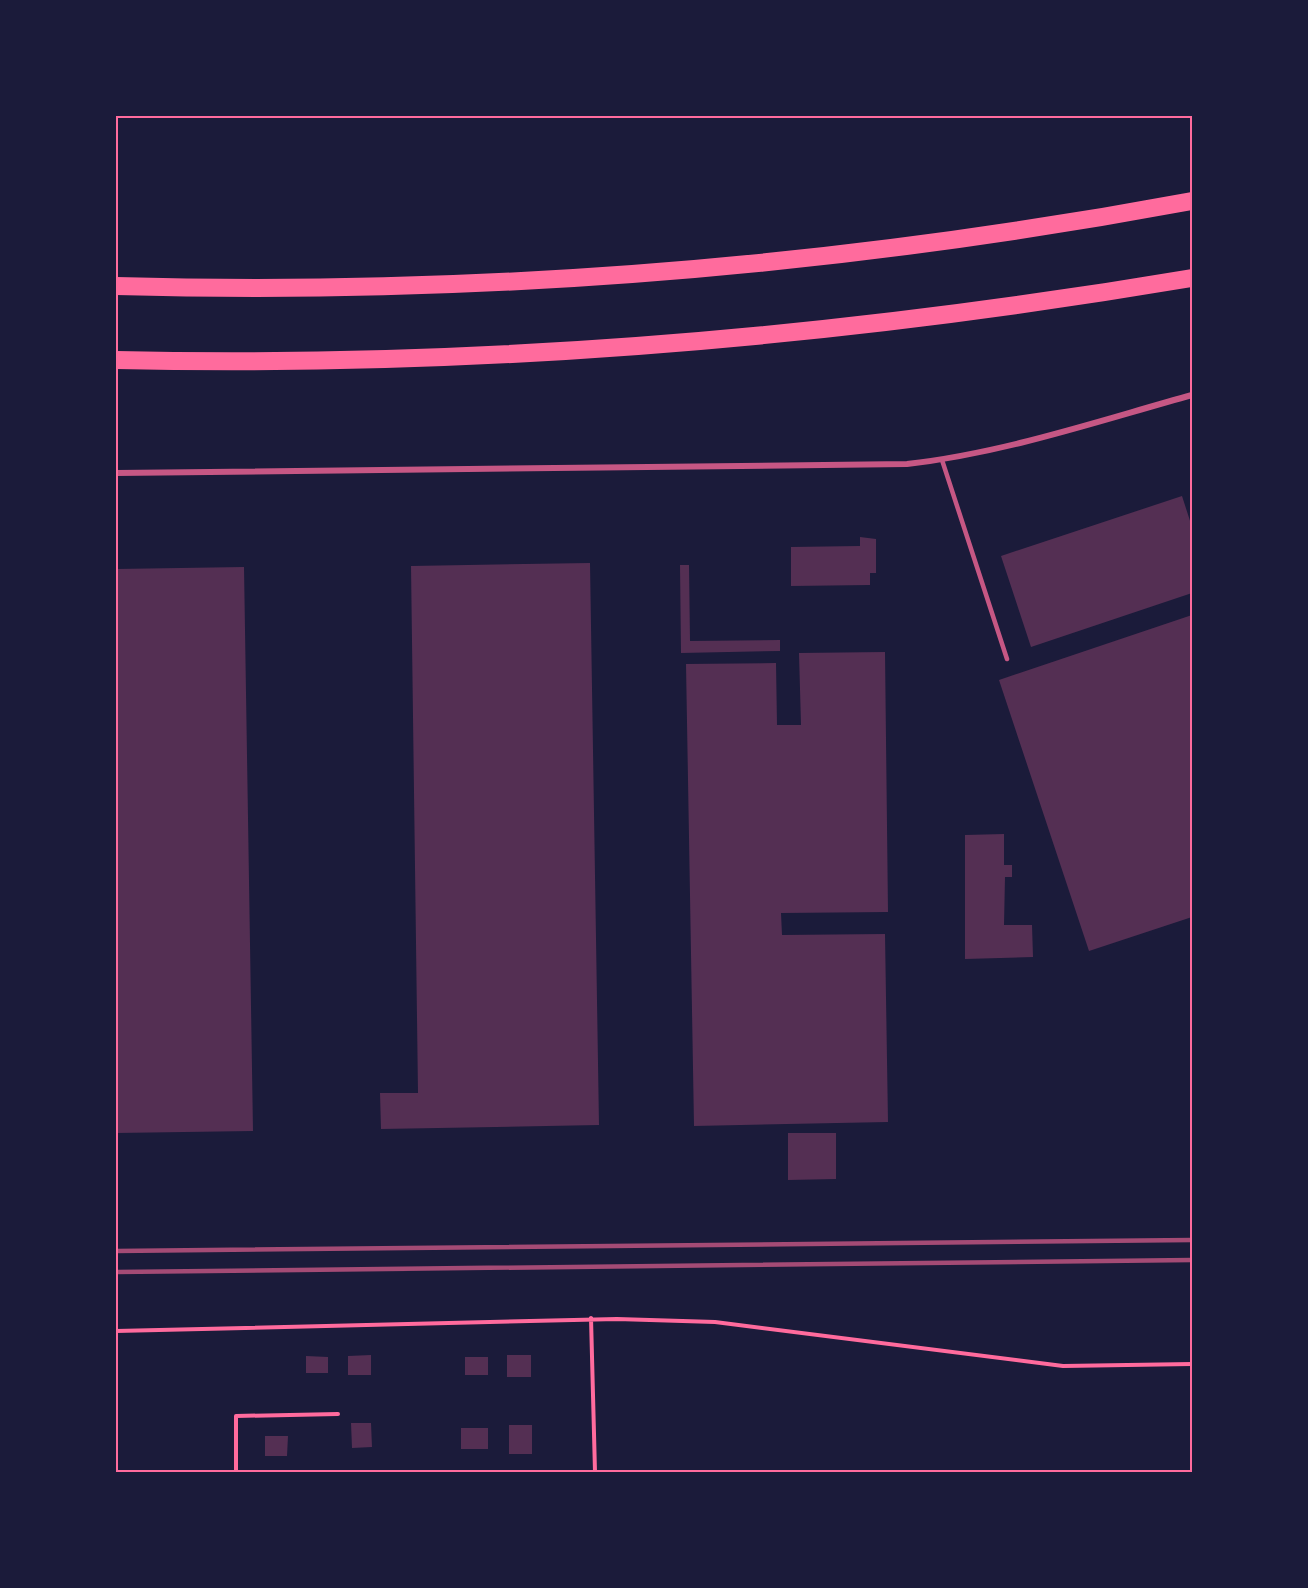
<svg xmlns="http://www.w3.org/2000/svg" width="1308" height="1588" font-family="Bitter,serif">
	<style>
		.building { fill: #542f53 }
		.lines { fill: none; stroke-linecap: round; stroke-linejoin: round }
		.path { stroke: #ff6b9d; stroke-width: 4 }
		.service { stroke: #c65784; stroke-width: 4.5 }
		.minor { stroke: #c65784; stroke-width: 6 }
		.motorway { stroke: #ff6b9d; stroke-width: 18 }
		.rail { stroke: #a44b75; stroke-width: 4.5 }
		.neatline { fill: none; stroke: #ff6b9d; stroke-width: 2 }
	</style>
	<rect width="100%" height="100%" fill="#1b1b3a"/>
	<path class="building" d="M1182 496 1192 527V593L1031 647 1001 556Z
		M860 537 876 539V573H870V585L791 586V547L860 546Z
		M590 563 599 1125 381 1129 380 1093H418L411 566Z
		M680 565H689L690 641 780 640V651L681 653Z
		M244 567 253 1131 116 1133V569Z
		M1192 615V917L1089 951 999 680Z
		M885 652 888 912 781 913 782 935 885 934 888 1122 694 1126 686 664 776 663 777 725H801L799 653Z
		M1004 834V865H1012V877H1005L1004 925H1032L1033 957 965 959V835Z
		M788 1133H836V1179L788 1180Z
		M371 1355V1375H348V1356Z
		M507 1355H531V1377H507Z
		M306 1356 328 1357V1373H306Z
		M465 1357H488V1375H465Z
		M351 1423H371L372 1447 352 1448Z
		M509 1425H532V1454H509Z
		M461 1428H488V1449H461Z
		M265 1436H288L287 1456H265Z"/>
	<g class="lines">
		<path class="path" d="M591 1318 595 1472
			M116 1331 617 1319 715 1322 1063 1366 1192 1364
			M236 1472V1416L338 1414"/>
		<path class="service" d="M942 460 1007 659"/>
		<path class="minor" d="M116 473 907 464C1004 453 1098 421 1192 395"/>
		<path class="motorway" d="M116 286C476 296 838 267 1192 201
			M116 360C476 368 837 338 1192 278"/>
		<path class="rail" d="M116 1251 1192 1240
			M116 1272 1192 1260"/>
	</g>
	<rect width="1308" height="1588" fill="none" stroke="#1b1b3a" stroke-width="234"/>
	<rect x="117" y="117" width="1074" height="1354" class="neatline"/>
</svg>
